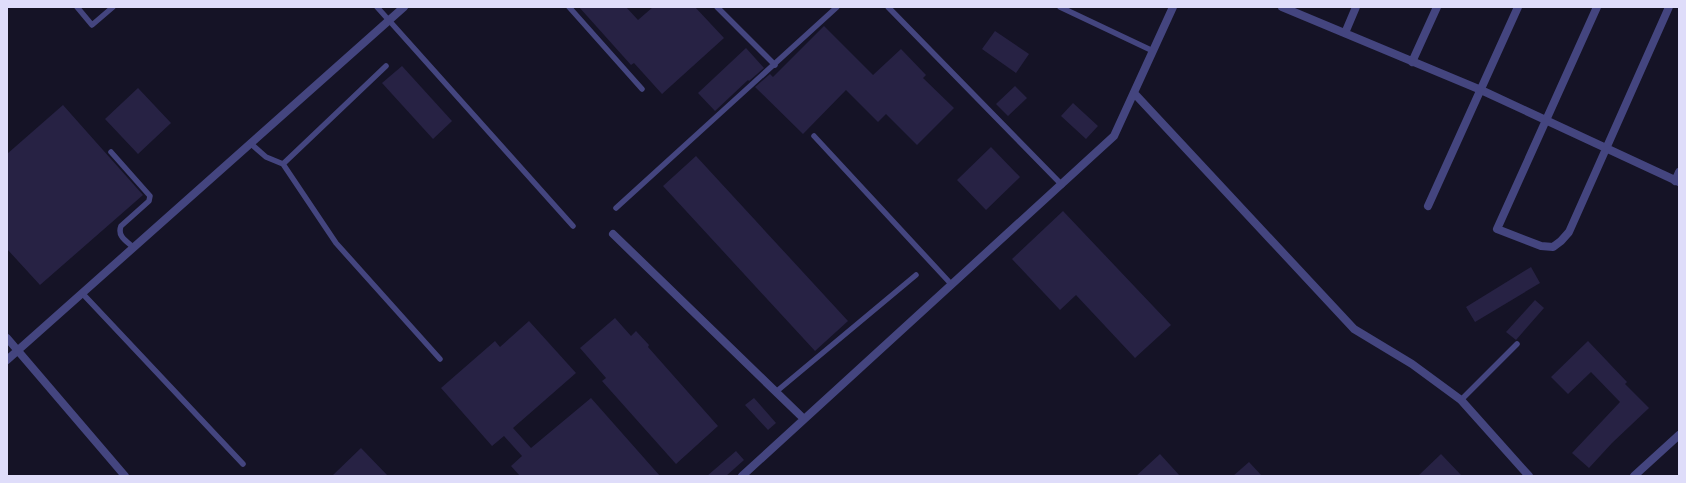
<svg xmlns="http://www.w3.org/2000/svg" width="1686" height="483" font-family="Signika,sans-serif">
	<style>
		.building { fill: #272244 }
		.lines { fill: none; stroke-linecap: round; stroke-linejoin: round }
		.service { stroke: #44457f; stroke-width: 5.5 }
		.minor { stroke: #44457f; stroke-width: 8 }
	</style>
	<rect width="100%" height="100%" fill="#151326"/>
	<path class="building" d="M579 7H626L638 20 653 7H695L724 38 662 94 634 63 631 65Z
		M824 26 873 75 901 49 926 75 923 78 954 108 917 145 886 114 878 122 846 90 803 134 755 87 770 74 773 77Z
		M995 31 1029 54 1016 73 982 49Z
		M746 48 764 68 749 81 748 80 715 111 698 93Z
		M402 66 452 121 433 139 382 83Z
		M1015 86 1027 98 1008 116 996 104Z
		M138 88 171 123 138 154 105 119Z
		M1073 103 1098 126 1086 139 1061 116Z
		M63 105 143 195 40 285 7 249V154Z
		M991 147 1020 177 986 210 957 180Z
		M696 156 848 321 815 351 663 186Z
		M1063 211 1171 325 1135 358 1076 295 1060 310 1012 259Z
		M1531 267 1540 283 1475 322 1466 307Z
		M1535 300 1544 308 1516 340 1506 332Z
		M615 318 631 336 636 331 649 345 648 347 718 426 676 464 602 381 606 378 580 348Z
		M529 321 576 373 513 428 531 448 591 398 660 476H520L511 466 522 456 504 436 492 446 441 388 495 341 500 347Z
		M1588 341 1627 382 1625 384 1649 408 1612 443 1589 468 1572 453 1620 402 1591 372 1568 394 1551 377Z
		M754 398 776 423 768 430 745 405Z
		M361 448 388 476H332Z
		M736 451 744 460 726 476H707Z
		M1160 454 1180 476H1136Z
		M1441 454 1462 476H1418Z
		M1249 462 1262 476H1233Z"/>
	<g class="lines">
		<path class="service" d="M77 7 92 25 113 7
			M377 7 573 226
			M569 7 642 89
			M717 7 775 65
			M888 7 1062 185
			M1060 7 1153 51
			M814 136 952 285
			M250 143 266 157 283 164 336 243 440 359
			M111 152 150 196 149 201 121 226C117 236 126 241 133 247
			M283 164 386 66
			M616 208 837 7
			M82 293 243 464
			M777 391 916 275
			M1461 400 1517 344"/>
		<path class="minor" d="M1282 7 1481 90 1679 182
			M1597 7 1497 229 1541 246 1553 247 1561 241 1569 232 1669 7
			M1345 33 1356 7
			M1412 62 1437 7
			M1134 93 1354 329 1412 364 1461 400 1529 476
			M1675 181 1679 172
			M1428 206 1518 7
			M613 234 804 419
			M7 338 125 476
			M7 360 404 7
			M742 476 1114 136 1173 7
			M1634 476 1679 435"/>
	</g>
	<rect width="1686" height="483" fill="none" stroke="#dfddfa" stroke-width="16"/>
</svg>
